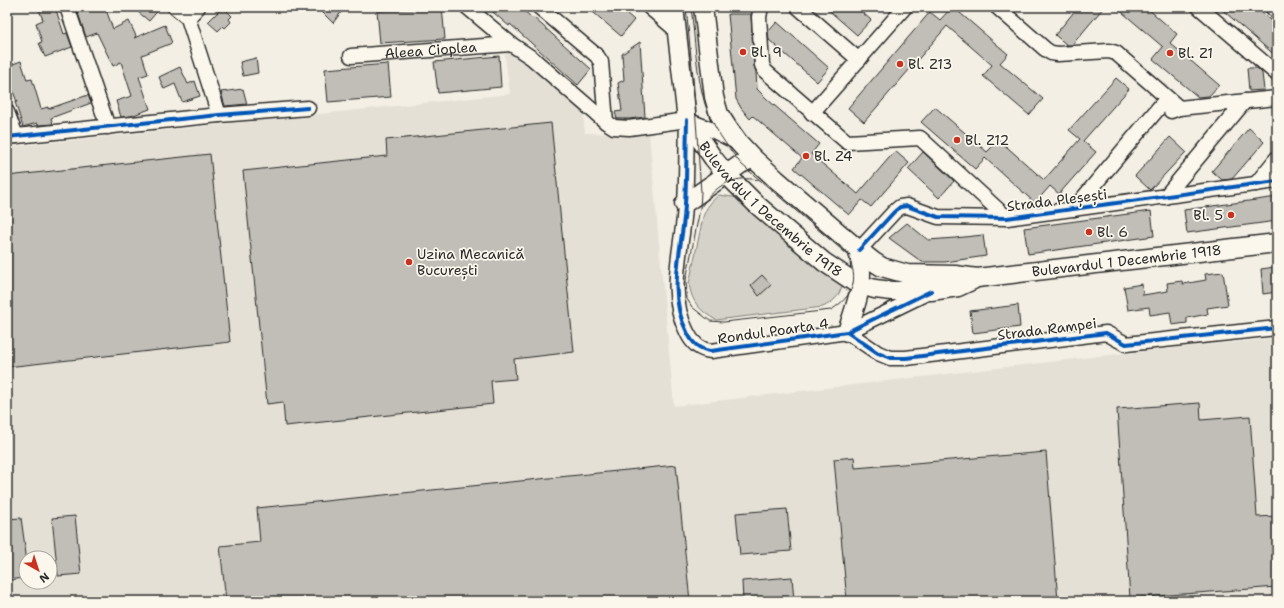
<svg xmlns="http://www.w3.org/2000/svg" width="1284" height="608" font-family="'Shantell Sans',sans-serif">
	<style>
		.built { fill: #e4e0d6; fill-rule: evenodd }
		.green { fill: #d5d2c9; stroke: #807e7a }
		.building { fill: #c0beb6; stroke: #2b2b2b }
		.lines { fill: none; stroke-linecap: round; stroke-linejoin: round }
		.minor-casing { stroke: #2b2b2b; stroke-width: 17 }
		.major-casing { stroke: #2b2b2b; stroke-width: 21 }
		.minor { stroke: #fbf7ec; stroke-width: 14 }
		.major { stroke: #fbf7ec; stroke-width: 18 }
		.tram { stroke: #2b2b2b; stroke-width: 1 }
		.cycleway-casing { stroke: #fbf7ec; stroke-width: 6 }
		.cycleway { stroke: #0057b8; stroke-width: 4 }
		.poi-dot { fill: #c8321e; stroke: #fbf7ec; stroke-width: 1.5 }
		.labels { text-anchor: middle; stroke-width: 3.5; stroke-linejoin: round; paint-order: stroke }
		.street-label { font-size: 14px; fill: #2b2b2b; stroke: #fbf7ec }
		.poi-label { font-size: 14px; fill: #2b2b2b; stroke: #fbf7ec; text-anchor: start }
	</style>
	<rect width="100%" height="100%" fill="#f3efe4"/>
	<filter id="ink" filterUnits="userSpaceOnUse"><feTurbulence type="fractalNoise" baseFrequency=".025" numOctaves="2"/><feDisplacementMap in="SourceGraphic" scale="8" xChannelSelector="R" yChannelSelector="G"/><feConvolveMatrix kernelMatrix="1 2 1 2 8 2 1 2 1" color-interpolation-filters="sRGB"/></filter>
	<g filter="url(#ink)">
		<path class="built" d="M504 50H511L583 112 585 133 649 134 674 406 1117 354 1277 338V601H7V147L510 94ZM26 558H50V582H26Z"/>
		<path class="green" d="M719 195 739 198 839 280 842 286C838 298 834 301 823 307L716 320C700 311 692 303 689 284L703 217C706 208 711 201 719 195Z"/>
		<path class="building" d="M38 7H55L64 34 67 33 72 47 45 57 39 43 42 42 36 23 43 20Z
			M76 7H105L113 29 129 21 136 36 134 38 165 25 172 43 142 55 148 74 139 77 150 109 131 116 121 117 116 101 132 96 121 62 113 66 97 33 86 37Z
			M132 7H161L149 21Z
			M223 7 232 16 229 19 231 22 225 28 223 26 218 31 208 22Z
			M329 7H345L333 23 323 13Z
			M442 7 445 39 380 43 377 11Z
			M487 7H520L532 18 533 17 591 69 578 85 510 24 509 26Z
			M587 7H619L634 20 621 36Z
			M825 7H856L871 20 857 35Z
			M952 7H953L1008 54 1000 63 1043 99 1029 115 983 76 992 65 947 26 864 122 848 108 930 12 940 20Z
			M1078 7H1104L1072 45H1067L1055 35Z
			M1116 7H1146L1177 34 1170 43 1219 85 1209 96 1198 97 1153 59 1163 47Z
			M1219 7H1255L1277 26V57Z
			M728 14H751L754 66 756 72 757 89 767 99 819 144 811 154 858 194 895 151 909 163 871 207 862 200 849 215 794 168 802 158 753 116 750 119 741 108 736 99Z
			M777 22 829 68 817 82 769 40 768 32Z
			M640 42 645 117 629 119H617L615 112 622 111 618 83 624 80 622 54Z
			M499 56 501 87 438 93 434 62Z
			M256 58 258 73 243 76 240 62Z
			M21 61 27 80 32 79 41 109 48 107V109L88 95 91 103 51 118 53 124 38 125 37 123 23 127 15 102H17L7 75 10 73 8 66Z
			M388 64 391 97 328 102 325 69Z
			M180 67 188 84 195 81 200 96 182 102 175 84 164 89 159 77Z
			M1247 68H1257L1262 73 1264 90 1249 91Z
			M1116 78 1129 89 1083 141 1096 152 1059 194 1050 186 1035 203 985 158 975 169 921 122 935 107 987 152 999 140 1044 180 1080 139 1069 130Z
			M243 89 247 104 225 106 221 92Z
			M551 123 574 352 514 359 516 379 491 381 493 404 285 426 283 402 267 404 243 171 387 156 386 140Z
			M1249 128 1264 142 1232 179 1222 180 1212 171Z
			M1170 137 1186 152 1150 190 1135 176Z
			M923 152 954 181 939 198 908 169Z
			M210 154 230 342 7 367V176Z
			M1277 197V221L1187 233 1184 210Z
			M1151 211 1154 236 1028 254 1024 228Z
			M907 223 928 240 955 238 983 235 986 256 945 262H922L889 238Z
			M1275 267 1277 277V292L1263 294 1261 269Z
			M1223 272 1228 305 1207 308 1208 314 1187 318V323L1172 325 1170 312 1150 315 1149 307 1128 310 1124 287 1142 284 1143 295 1168 291 1167 283 1182 281 1183 284 1206 280 1205 274Z
			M762 275 771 285 759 296 751 285Z
			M1018 305 1020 327 973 333 970 311Z
			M1200 403 1201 420 1250 416 1257 517 1277 516V587L1130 598 1117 409Z
			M1046 452 1058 601H847L834 459 854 457 855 468Z
			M676 465 690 601H226L220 546 260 542 257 508Z
			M787 509 791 551 740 555 736 513Z
			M75 516 81 574 58 576 52 518Z
			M21 518 26 554V578L7 580V519Z
			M792 577 794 601H743L742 581Z"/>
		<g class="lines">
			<g class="minor-casing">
				<g id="minor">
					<path d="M67 7 108 127"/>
					<path d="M175 7 188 18 219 115"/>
					<path d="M467 7 511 44 532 58 606 122 614 127 629 128 687 120 710 129 738 143"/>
					<path d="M539 7 597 56 601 62 606 122"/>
					<path d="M649 7 676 30"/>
					<path d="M761 7 759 17 762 65 765 71 847 142 920 138 1007 218"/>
					<path d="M798 7 859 60"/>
					<path d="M997 7 1045 49 1051 53 1058 54 1109 51 1116 53 1179 108"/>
					<path d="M1199 7 1277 74"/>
					<path d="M1272 7 1277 12"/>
					<path d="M188 18 198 7"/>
					<path id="s1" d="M351 56 511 44"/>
					<path d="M1171 111 1179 108 1277 98"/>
					<path d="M7 112 16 136"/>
					<path d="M812 113 905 7"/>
					<path d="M687 120C686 153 687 186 684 218 680 256 668 296 687 332 692 343 699 350 711 351L847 332 929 292"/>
					<path d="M7 137 219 115 308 108"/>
					<path d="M1256 184 1277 158"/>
					<path d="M1165 197 1245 101"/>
					<path d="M1074 209 1167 98"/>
					<path d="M859 250 894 212 900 207 907 206 938 217 1007 218 1277 181"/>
					<path d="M847 332 878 353 890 358H906L1106 333 1126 344 1277 328"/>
				</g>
			</g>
			<g class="major-casing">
				<g id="major">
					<path id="s2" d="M674 7 687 120 713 158 726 174 756 204 824 262 854 282 860 285 875 289 892 291H931L958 287 973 280"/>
					<path id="s3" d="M703 7 714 97 719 114 728 128 739 143 753 158 776 179 859 250 874 262 882 267 907 274 955 275 977 278 1277 243"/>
					<path d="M684 204 741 164 753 158"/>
					<path d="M847 332C853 313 861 293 861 273 861 265 859 258 859 250"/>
				</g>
			</g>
			<use href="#minor" class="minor"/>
			<use href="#major" class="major"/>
			<path class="tram" d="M686 7 693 77 701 192 700 209 686 280 687 299 692 307 710 321 724 322 831 310C854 295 859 281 848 255L741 164C727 146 712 126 705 104 696 73 695 39 691 7
				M701 207C716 185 732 175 759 180"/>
			<g class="cycleway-casing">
				<path id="cycleway" d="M687 120C686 153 687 186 684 218 680 256 668 296 687 332 692 343 699 350 711 351L847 332 931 291
					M7 137 219 115 308 108
					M859 250 894 212 900 207 907 206 938 217 1007 218 1277 181
					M847 332 878 353 890 358H906L1106 333 1126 344 1277 328"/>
			</g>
			<use href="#cycleway" class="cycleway"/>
		</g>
	</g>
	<g class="poi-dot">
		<circle cx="743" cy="52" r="4"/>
		<circle cx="1170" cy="53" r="4"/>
		<circle cx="900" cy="64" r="4"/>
		<circle cx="957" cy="140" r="4"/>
		<circle cx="806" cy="156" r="4"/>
		<circle cx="1231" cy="215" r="4"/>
		<circle cx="1089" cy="232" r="4"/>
		<circle cx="409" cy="262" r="4"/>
	</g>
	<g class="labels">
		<g class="street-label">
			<text dy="5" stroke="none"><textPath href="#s1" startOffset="80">Aleea Cioplea</textPath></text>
			<text transform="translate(1057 200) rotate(-7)" y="5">Strada Pleșești</text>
			<text dy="5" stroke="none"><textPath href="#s2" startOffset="237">Bulevardul 1 Decembrie 1918</textPath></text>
			<text dy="5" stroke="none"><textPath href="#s3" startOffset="580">Bulevardul 1 Decembrie 1918</textPath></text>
			<text transform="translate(1047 329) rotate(-7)" y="5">Strada Rampei</text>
			<text transform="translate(773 331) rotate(-8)" y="5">Rondul Poarta 4</text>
		</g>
		<g class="poi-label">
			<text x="751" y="57">Bl. 9</text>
			<text x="1178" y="58">Bl. Z1</text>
			<text x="908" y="69">Bl. Z13</text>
			<text x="965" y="145">Bl. Z12</text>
			<text x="814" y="161">Bl. Z4</text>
			<text x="1223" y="220" text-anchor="end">Bl. 5</text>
			<text x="1097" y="237">Bl. 6</text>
			<text x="417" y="259">Uzina Mecanică<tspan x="417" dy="16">București</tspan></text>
		</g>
	</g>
	<rect width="1284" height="608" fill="none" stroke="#fbf7ec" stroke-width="24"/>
	<rect x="12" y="12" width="1260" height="584" fill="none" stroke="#2b2b2b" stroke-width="1.5" filter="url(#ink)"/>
	<g transform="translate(38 570) rotate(141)"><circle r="19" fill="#fbf7ec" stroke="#a8a59f"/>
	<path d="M0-3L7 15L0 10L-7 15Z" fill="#c8321e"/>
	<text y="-6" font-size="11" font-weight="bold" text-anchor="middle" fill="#2b2b2b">N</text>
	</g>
</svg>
